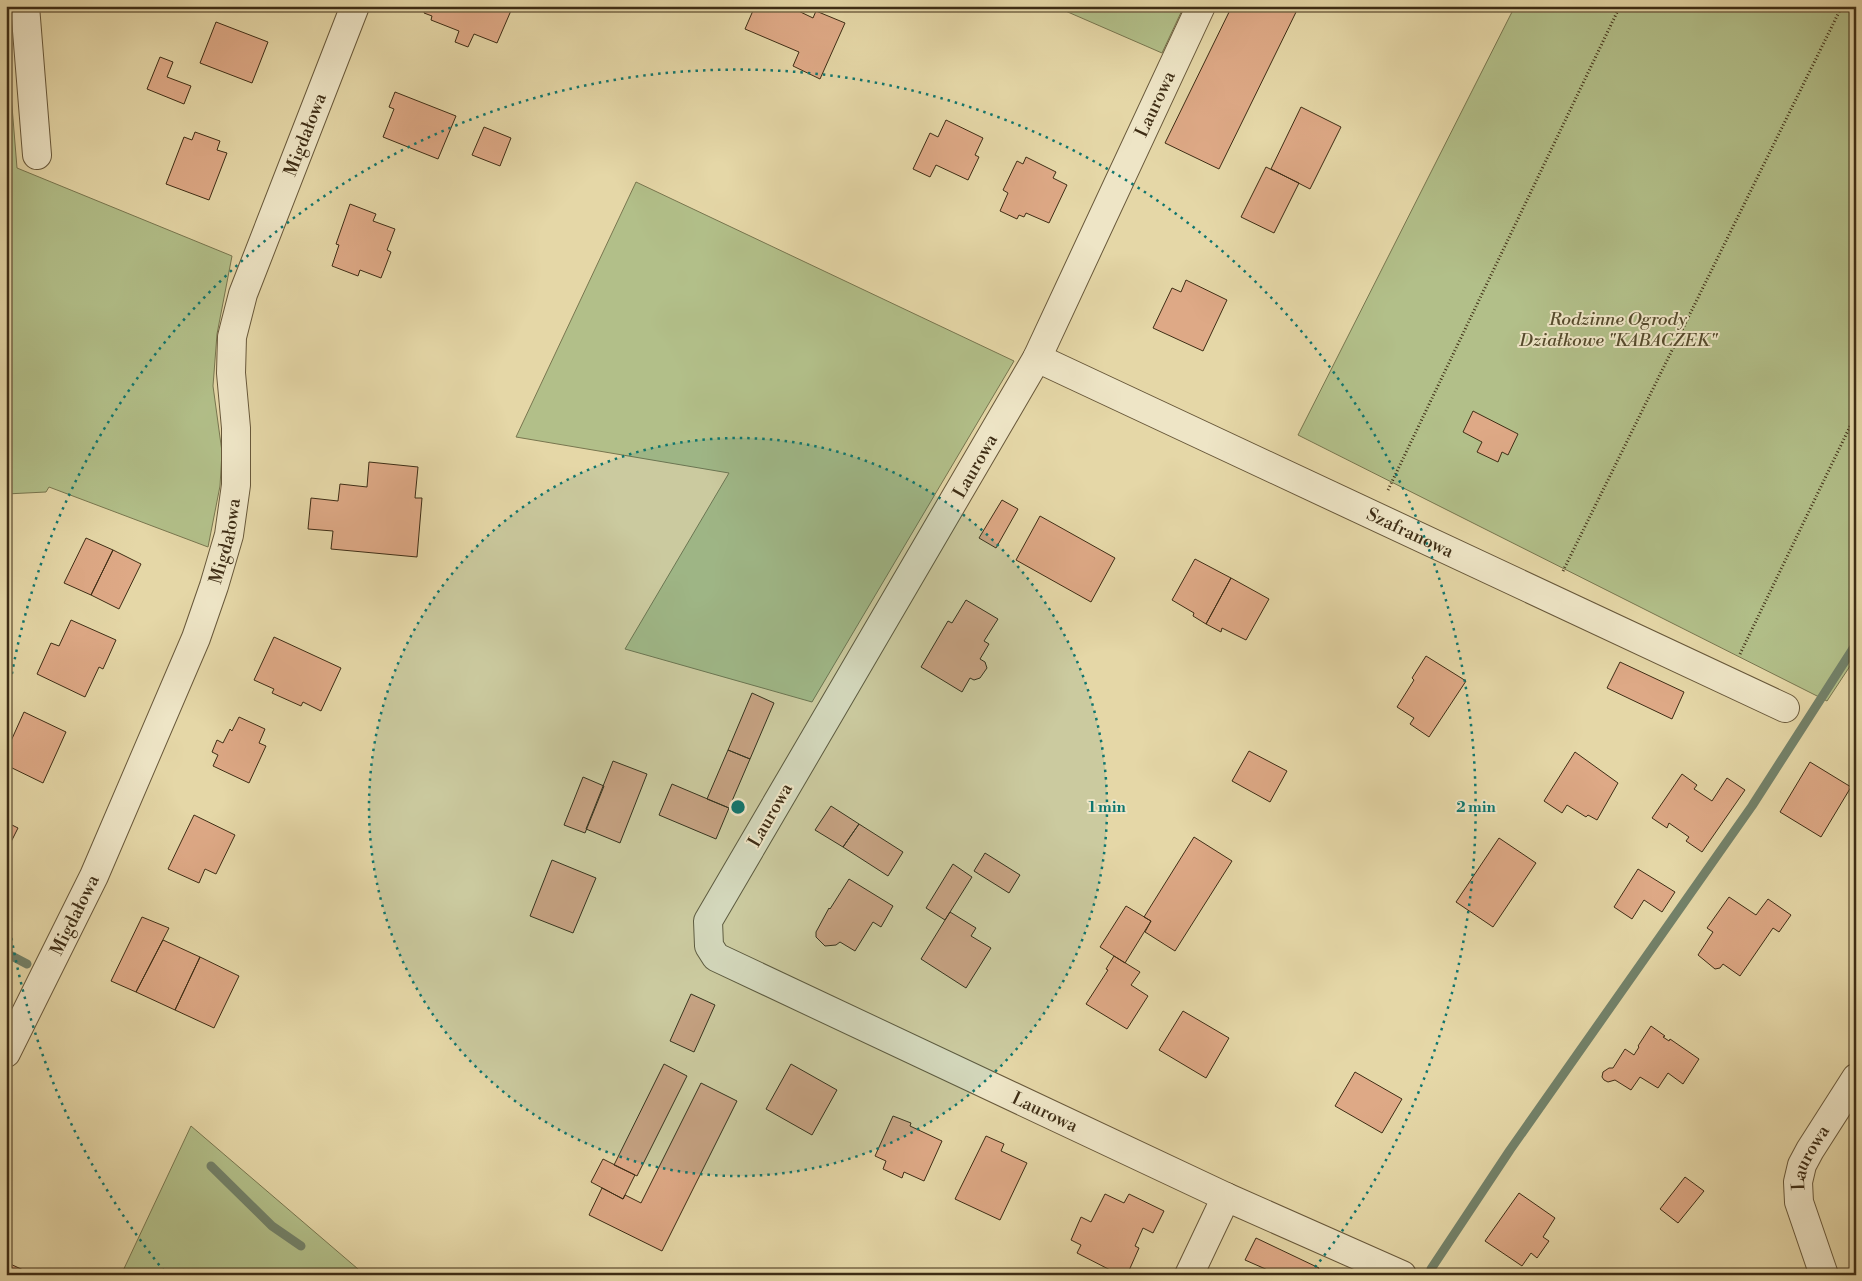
<svg xmlns="http://www.w3.org/2000/svg" width="1862" height="1281" font-family="'Libre Bodoni',serif">
	<style>
		.green { fill: #b2bf89; stroke: #78764f }
		.lines { fill: none; stroke-linecap: round; stroke-linejoin: round }
		.stream { stroke: #73826a; stroke-width: 9 }
		.building { fill: #dea986; stroke: #3e2d15 }
		.minor-casing { stroke: #68583a; stroke-width: 30 }
		.path { stroke: #3e2d15; stroke-width: 3; stroke-dasharray: 1 2.5; stroke-linecap: butt }
		.minor { stroke: #eee5c6; stroke-width: 28 }
		.ring { fill: none; stroke: #0f766e; stroke-width: 2.5; stroke-dasharray: 2.5 5 }
		.labels { text-anchor: middle; stroke-width: 4; stroke-linejoin: round; paint-order: stroke }
		.street-label { font-size: 18px; fill: #3e2d15; stroke: #eee5c6 }
		.park-label { font-size: 18px; font-style: italic; fill: #554a2c; stroke: #eee5c6 }
		.centre { fill: #0f766e; stroke: #eee5c6; stroke-width: 2.5 }
		.ring-label { font-size: 15px; text-anchor: middle; font-weight: bold; fill: #0f766e; stroke: #eee5c6; stroke-width: 4; stroke-linejoin: round; paint-order: stroke }
	</style>
	<rect width="100%" height="100%" fill="#e5d7a7"/>
	<filter id="stains"><feTurbulence type="fractalNoise" baseFrequency=".004" numOctaves="4"/><feColorMatrix values="0 0 0 0 .2 0 0 0 0 .09 0 0 0 0 .02 0 0 0 .5 -.17"/></filter>
	<radialGradient id="worn" r=".72"><stop offset=".6" stop-color="#630" stop-opacity="0"/><stop offset="1" stop-color="#630" stop-opacity=".3"/></radialGradient>
	<path class="green" d="M1054 6H1184L1162 53Z
		M1515 6H1856V657L1827 701 1298 435Z
		M6 32 17 168 232 256 217 334 213 386 222 452 220 486 208 547 49 487 46 492 6 494Z
		M636 182 1014 361 812 702 625 649 729 473 516 437Z
		M191 1126 365 1275H121Z"/>
	<g class="lines">
		<path class="stream" d="M6 953 27 964
			M211 1166 272 1226 301 1246
			M1431 1269 1510 1150 1752 806 1856 644"/>
	</g>
	<path class="building" d="M426 6H513L497 43 474 34 468 47 455 42 459 31 431 20 432 16 424 13Z
		M755 6H788L813 18 816 11 845 23 820 79 793 66 799 52 745 29Z
		M1232 6H1299L1219 169 1165 143Z
		M216 22 268 42 252 83 200 63Z
		M160 57 173 62 167 77 191 86 184 104 147 89Z
		M395 92 456 116 438 159 383 137 394 109 389 107Z
		M1301 107 1341 127 1310 189 1271 169Z
		M946 120 983 138 975 155 979 157 968 180 936 165 930 177 913 169 930 133 938 137Z
		M484 127 511 138 500 166 472 155Z
		M195 132 220 141 217 150 227 153 209 200 166 184 184 137 192 140Z
		M1026 157 1056 172 1053 178 1067 185 1049 223 1026 213 1024 217 1019 215 1017 219 1000 211 1008 193 1003 190 1017 161 1023 164Z
		M1266 167 1299 183 1274 233 1241 217Z
		M350 204 376 214 373 221 395 229 387 250 391 252 381 278 360 270 358 276 332 266 339 245 336 244Z
		M1186 280 1227 300 1203 351 1153 328 1172 288 1181 292Z
		M1473 411 1518 434 1508 455 1502 452 1498 462 1477 452 1482 442 1463 432Z
		M369 462 418 467 415 498H422L417 557 331 549 333 531 308 529 311 498 338 501 340 484 367 487Z
		M1002 500 1018 509 996 548 979 538Z
		M1040 516 1115 558 1091 602 1016 560Z
		M86 538 113 550 91 595 64 583Z
		M113 550 141 564 119 609 91 595Z
		M1195 559 1231 578 1206 624 1193 616 1194 613 1172 600Z
		M1231 578 1269 599 1246 640 1222 628 1221 632 1206 624Z
		M966 600 998 619 984 641 989 644 980 659 985 662 987 668 980 678 974 680 970 678 962 692 921 667 948 621 952 623Z
		M71 620 116 640 103 669 99 667 85 697 37 674 51 643 59 646Z
		M274 637 341 668 321 711 303 702 301 706 272 693 274 689 254 680Z
		M1426 656 1466 681 1429 737 1410 724 1414 718 1397 707 1414 680 1412 678Z
		M1620 662 1684 692 1672 719 1607 688Z
		M752 693 774 703 750 759 728 750Z
		M24 712 66 732 43 783 6 765V752Z
		M239 717 265 729 259 743 266 746 249 783 213 766 218 755 212 752 217 740 223 743 230 729 232 731Z
		M728 750 750 759 729 808 707 799Z
		M1249 751 1287 771 1270 802 1232 781Z
		M1575 752 1618 783 1597 820 1588 815 1586 817 1567 805 1562 813 1544 801Z
		M613 761 647 774 620 843 586 829Z
		M1810 762 1851 787 1821 837 1780 812Z
		M1682 774 1697 785 1694 789 1712 801 1727 778 1745 790 1702 852 1686 841 1689 837 1669 823 1667 828 1652 818Z
		M583 777 604 786 585 833 564 825Z
		M672 784 729 808 716 839 659 815Z
		M831 806 859 824 843 847 815 830Z
		M194 815 235 835 216 874 205 869 199 883 168 869Z
		M6 822 18 828 6 852Z
		M859 824 903 852 888 876 843 847Z
		M1194 837 1232 861 1175 951 1145 932 1151 921 1144 917Z
		M1499 838 1536 863 1493 927 1456 902Z
		M985 853 1020 875 1009 893 974 871Z
		M552 860 596 878 573 933 530 916Z
		M953 864 972 877 945 920 926 908Z
		M1638 869 1675 892 1662 912 1644 900 1632 919 1614 907Z
		M849 879 893 906 881 927 873 922 855 951 840 942 836 945 825 946 816 937V932L829 908 830 909Z
		M1729 897 1756 915 1768 899 1791 915 1779 932 1773 928 1740 976 1723 964 1720 968 1715 969 1698 955 1713 932 1707 928Z
		M1126 906 1151 921 1125 963 1100 947Z
		M950 912 976 928 971 936 991 948 966 988 921 959Z
		M142 917 169 928 136 992 111 981Z
		M163 940 200 957 175 1010 136 992Z
		M1114 956 1140 972 1131 985 1148 996 1127 1029 1086 1004 1108 970 1106 969Z
		M200 957 239 976 214 1028 175 1010Z
		M691 994 715 1005 694 1052 670 1041Z
		M1183 1011 1229 1038 1206 1078 1159 1050Z
		M1651 1026 1665 1036 1663 1037 1669 1041 1670 1039 1699 1059 1683 1084 1668 1073 1658 1088 1640 1077 1631 1090 1615 1080 1608 1082 1604 1080 1602 1077 1603 1072 1609 1068H1613L1625 1049 1634 1055 1639 1047 1638 1046Z
		M664 1064 687 1076 637 1176 614 1165Z
		M791 1064 837 1090 812 1135 766 1109Z
		M1355 1072 1402 1099 1382 1133 1335 1106Z
		M701 1083 737 1101 662 1251 589 1215 602 1188 623 1199 625 1195 641 1203Z
		M893 1116 911 1123 910 1126 942 1141 924 1181 904 1172 902 1178 883 1169 886 1161 875 1156Z
		M986 1136 1004 1144 1001 1151 1027 1163 1000 1220 955 1199Z
		M603 1159 635 1175 623 1199 591 1182Z
		M1685 1177 1704 1191 1678 1223 1660 1209Z
		M1519 1193 1555 1218 1543 1237 1549 1241 1537 1258 1531 1253 1522 1266 1485 1241Z
		M1105 1194 1124 1203 1129 1194 1164 1211 1153 1233 1143 1228 1135 1246 1139 1248 1127 1275H1120L1077 1253 1081 1245 1071 1240 1081 1217 1091 1222Z
		M1256 1238 1319 1268 1316 1275H1268L1270 1271 1245 1260Z
		M6 1262 34 1275H6Z"/>
	<g class="lines">
		<g class="minor-casing">
			<g id="minor">
				<path d="M25 6 37 155"/>
				<path id="s1" d="M1201 6 1037 358 708 921 709 946 716 957 1226 1197 1402 1275"/>
				<path id="s2" d="M1037 358 1785 708"/>
				<path id="s3" d="M6 1053 94 876 196 638 214 586 229 535 236 485V428L231 373 232 337 243 294 355 6"/>
				<path d="M1189 1275 1226 1197"/>
				<path id="s4" d="M1824 1275 1799 1202 1798 1182 1802 1165 1810 1150 1856 1078"/>
			</g>
		</g>
		<path class="path" d="M1388 490 1620 6
			M1563 571 1842 6
			M1740 654 1856 414"/>
		<use href="#minor" class="minor"/>
	</g>
	<circle cx="738" cy="807" r="369" fill="#0f766e" fill-opacity=".12"/>
	<g class="ring">
		<circle cx="738" cy="807" r="369"/>
		<path d="M164 1271A738 738 0 0 1 6 903M6 711A738 738 0 1 1 1312 1271"/>
	</g>
	<g class="labels">
		<g class="street-label">
			<text transform="translate(1155 104) rotate(-65)" y="6">Laurowa</text>
			<text dy="6" stroke="none"><textPath href="#s3" startOffset="979">Migdałowa</textPath></text>
			<text transform="translate(975 466) rotate(-60)" y="6">Laurowa</text>
			<text dy="6" stroke="none"><textPath href="#s2" startOffset="412">Szafranowa</textPath></text>
			<text dy="6" stroke="none"><textPath href="#s3" startOffset="558">Migdałowa</textPath></text>
			<text transform="translate(770 815) rotate(-60)" y="6">Laurowa</text>
			<text dy="6" stroke="none"><textPath href="#s3" startOffset="154">Migdałowa</textPath></text>
			<text dy="6" stroke="none"><textPath href="#s1" startOffset="1442">Laurowa</textPath></text>
			<text dy="6" stroke="none"><textPath href="#s4" startOffset="124">Laurowa</textPath></text>
		</g>
		<g class="park-label">
			<text x="1618" y="325">Rodzinne Ogrody<tspan x="1618" dy="21">Działkowe "KABACZEK"</tspan></text>
		</g>
	</g>
	<circle cx="738" cy="807" r="8" class="centre"/>
	<g class="ring-label">
		<text x="1107" y="812">1 min</text>
		<text x="1476" y="812">2 min</text>
	</g>
	<rect width="1862" height="1281" fill="none" stroke="#e5d7a7" stroke-width="25"/>
	<rect x="8" y="8" width="1847" height="1266" fill="none" stroke="#3e2d15" stroke-width="2.5"/>
	<rect x="12" y="12" width="1837" height="1256" fill="none" stroke="#3e2d15"/>
	<rect width="100%" height="100%" filter="url(#stains)"/>
	<rect width="100%" height="100%" fill="url(#worn)"/>
</svg>
